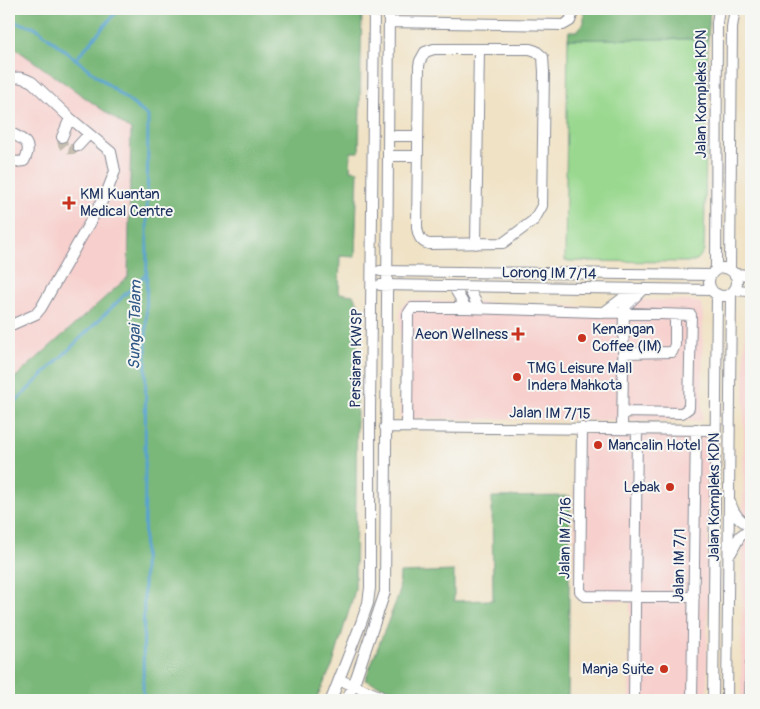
<svg xmlns="http://www.w3.org/2000/svg" width="760" height="709" font-family="Pangolin,sans-serif">
	<style>
		.built { fill: #f7d0cd }
		.green { fill: #99d88e; stroke: #5a8476 }
		.forest { fill: #7ab879; stroke: #4a746c }
		.lines { fill: none; stroke-linecap: round; stroke-linejoin: round }
		.stream { stroke: #58a3d0; stroke-width: 3 }
		.minor-tunnel { stroke: #c5beb0; stroke-width: 10; stroke-dasharray: 10 5; stroke-linecap: butt }
		.minor-casing { stroke: #868892; stroke-width: 12 }
		.minor { stroke: #fff; stroke-width: 10 }
		.poi-dot { fill: #c8321e; stroke: #f6f6f2; stroke-width: 2 }
		.labels { text-anchor: middle; stroke-width: 4; stroke-linejoin: round; paint-order: stroke }
		.street-label { font-size: 15px; fill: #1b2f5e; stroke: #f6f6f2 }
		.poi-label { font-size: 15px; fill: #1b2f5e; stroke: #f6f6f2; text-anchor: start }
		.water-label { font-size: 16px; font-style: italic; fill: #305886; stroke: #f6f6f2 }
	</style>
	<rect width="100%" height="100%" fill="#f6f6f2"/>
	<filter id="ink" filterUnits="userSpaceOnUse"><feTurbulence type="fractalNoise" baseFrequency=".02" numOctaves="2"/><feDisplacementMap in="SourceGraphic" scale="10" xChannelSelector="R" yChannelSelector="G"/><feConvolveMatrix kernelMatrix="1 2 1 2 8 2 1 2 1" color-interpolation-filters="sRGB"/></filter>
	<filter id="wash" filterUnits="userSpaceOnUse"><feTurbulence type="fractalNoise" baseFrequency=".0096" numOctaves="4" result="noise"/><feDisplacementMap in="SourceGraphic" scale="20" xChannelSelector="R" yChannelSelector="G"/><feGaussianBlur stdDeviation="1.12" result="paint"/><feColorMatrix in="noise" values="0 0 0 0 0 0 0 0 0 0 0 0 0 0 0 0 0 1.4 0 .05"/><feComposite in="paint" operator="in"/></filter>
	<g filter="url(#wash)">
		<rect width="100%" height="100%" fill="#f0e2c5"/>
		<path class="built" d="M9 44 131 130 128 277 9 383Z
			M616 299 692 301 700 303 703 309 702 421 400 418V310L403 305 410 300 602 308Z
			M751 309V700H741L745 313H749Z
			M575 433 709 434 707 700H629L630 601 580 600 574 594Z"/>
		<path class="green" d="M568 39H708L704 250 699 258 694 262 565 261Z"/>
		<path class="forest" d="M9 9H362L359 152H351L350 170 358 171 355 257 340 256 339 293 353 295 358 303 355 590 333 664 316 700H17L9 695V383L128 277 131 130 9 44Z
			M584 9H710L708 39H568L569 31H577L584 23Z
			M570 496 568 700H418L365 680 399 594 400 573 454 571V601L493 600 492 497Z"/>
		<g class="lines">
			<path class="stream" d="M14 22 35 27 148 116 143 700
				M76 59 119 9
				M9 408 146 274"/>
		</g>
	</g>
	<g filter="url(#ink)">
		<g class="lines">
			<path class="minor-tunnel" d="M62 137C61 148 70 153 78 146"/>
			<g class="minor-casing">
				<path id="minor" d="M389 22 563 25 570 21 574 9
					M434 49H530L536 51 543 57 544 72 542 206 534 220 503 243 429 244C420 242 418 235 417 227L419 66 420 61 425 52Z
					M9 81C17 75 24 78 32 82L70 118 111 152 115 171 106 194 41 308 36 314 9 326
					M9 132C23 139 34 143 24 161L15 162 9 159
					M388 136H418
					M62 137 70 118
					M78 146 89 134
					M388 156H418
					M476 244 479 49
					M709 282a14 14 0 1 1 28 0a14 14 0 1 1-28 0Z
					M716 270 717 23 719 9
					M730 270 732 27 735 9
					M380 271 711 275
					M734 274 751 275
					M380 285 711 290
					M453 286 466 308
					M468 287 479 308
					M734 290 751 291
					M603 313 635 289
					M623 353 672 352 675 345V315
					M407 426 408 314 412 308H466L691 315 689 408 682 413 623 412
					M385 427 715 430
					M582 428 580 591 585 596 694 597
					M622 429 624 309 628 304 643 289
					M730 502C734 513 739 522 751 525
					M731 553 740 536 751 528
					M340 680 389 700
					M331 700 361 623 368 603 370 588V411L374 9
					M347 700 356 678 385 592 389 9
					M634 700 637 429
					M692 700 696 429
					M713 700 717 294
					M727 700 731 293
					M750 700 751 663"/>
			</g>
			<use href="#minor" class="minor"/>
		</g>
	</g>
	<g class="poi-dot">
		<path d="M66.5 195.5h5v5h5v5h-5v5h-5v-5h-5v-5h5z"/>
		<path d="M515.5 326.5h5v5h5v5h-5v5h-5v-5h-5v-5h5z"/>
		<circle cx="582" cy="338" r="5"/>
		<circle cx="517" cy="377" r="5"/>
		<circle cx="598" cy="445" r="5"/>
		<circle cx="670" cy="487" r="5"/>
		<circle cx="664" cy="669" r="5"/>
	</g>
	<g class="labels">
		<g class="street-label">
			<text transform="translate(701 94) rotate(-90)" y="5">Jalan Kompleks KDN</text>
			<text transform="translate(549 273) rotate(1)" y="5">Lorong IM 7/14</text>
			<text transform="translate(356 358) rotate(-89)" y="5">Persiaran KWSP</text>
			<text transform="translate(550 413) rotate(1)" y="5">Jalan IM 7/15</text>
			<text transform="translate(714 497) rotate(-90)" y="5">Jalan Kompleks KDN</text>
			<text transform="translate(565 538) rotate(-89)" y="5">Jalan IM 7/16</text>
			<text transform="translate(679 565) rotate(-89)" y="5">Jalan IM 7/1</text>
		</g>
		<g class="poi-label">
			<text x="80" y="199">KMI Kuantan<tspan x="80" dy="17">Medical Centre</tspan></text>
			<text x="592" y="334">Kenangan<tspan x="592" dy="17">Coffee (IM)</tspan></text>
			<text x="508" y="339" text-anchor="end">Aeon Wellness</text>
			<text x="527" y="373">TMG Leisure Mall<tspan x="527" dy="17">Indera Mahkota</tspan></text>
			<text x="608" y="450">Mancalin Hotel</text>
			<text x="660" y="492" text-anchor="end">Lebak</text>
			<text x="654" y="674" text-anchor="end">Manja Suite</text>
		</g>
		<g class="water-label">
			<text transform="translate(134 325) rotate(-89)" y="6">Sungai Talam</text>
		</g>
	</g>
	<rect width="760" height="709" fill="none" stroke="#f6f6f2" stroke-width="30"/>
</svg>
